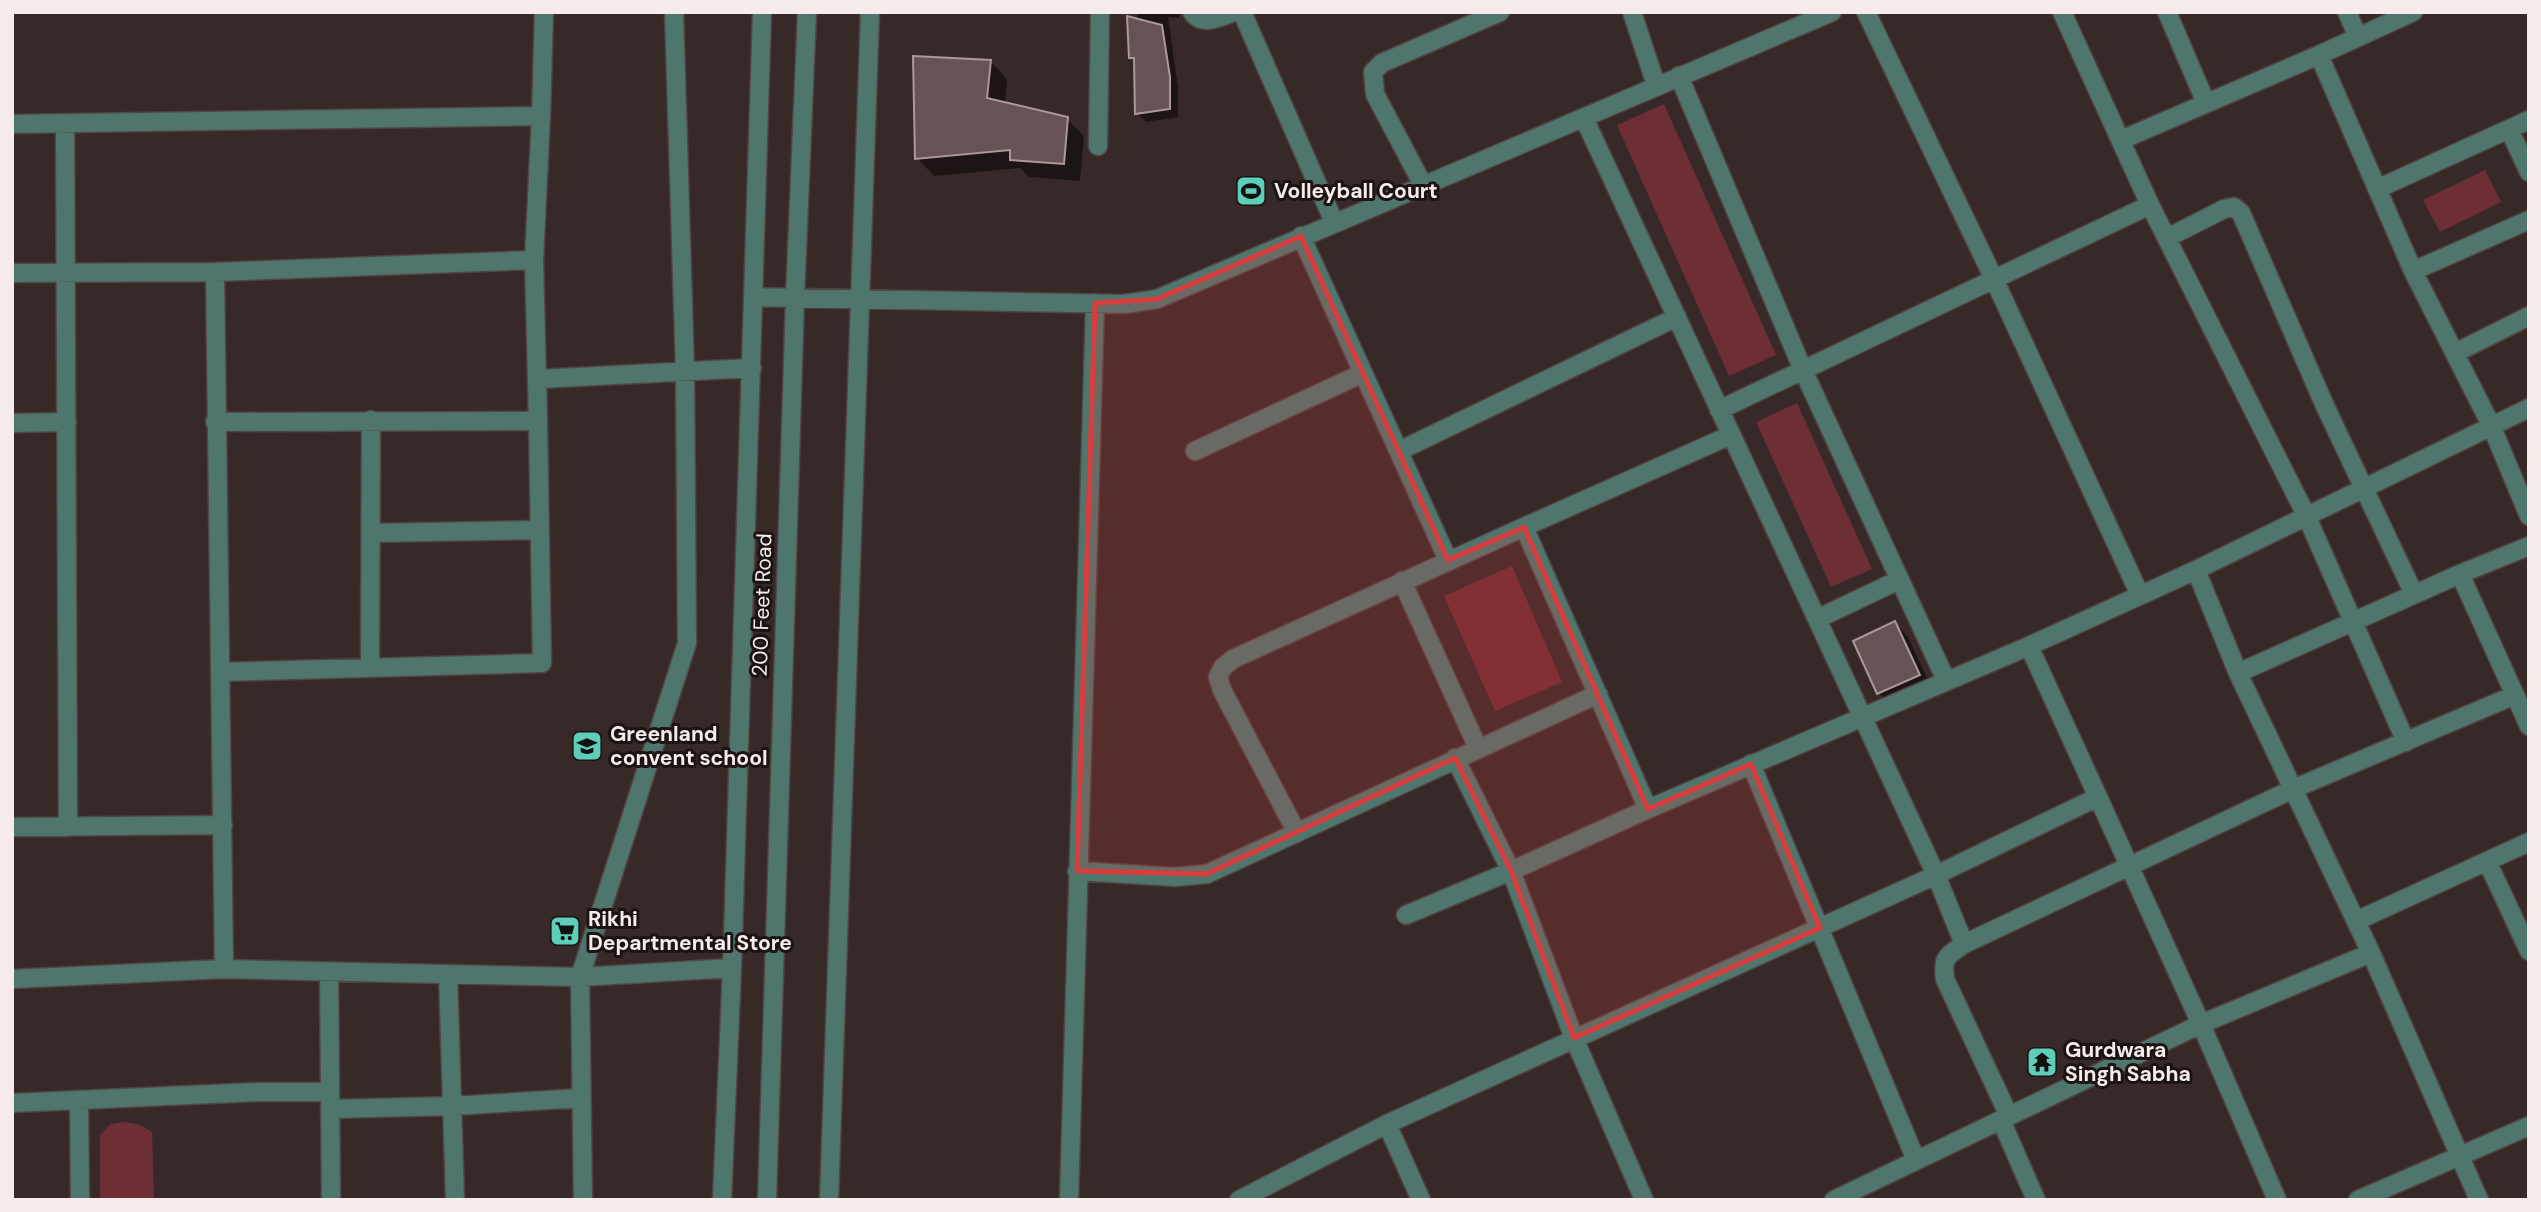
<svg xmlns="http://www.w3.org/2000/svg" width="2541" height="1212" font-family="'DM Sans',sans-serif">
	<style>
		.green { fill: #6d2e35 }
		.shadow { fill: #0007 }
		.building { fill: #665454; stroke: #ac9899; stroke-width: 2 }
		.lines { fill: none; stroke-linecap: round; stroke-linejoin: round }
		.minor-casing { stroke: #534444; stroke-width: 21 }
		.minor { stroke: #4e766d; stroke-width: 18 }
		.marked { fill: #d93c3c; fill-opacity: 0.2; stroke: #d93c3c; stroke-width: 5; stroke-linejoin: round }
		.labels { text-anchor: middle; stroke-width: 6; stroke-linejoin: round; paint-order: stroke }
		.poi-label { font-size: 21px; font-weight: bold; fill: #f7ecec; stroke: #1b1314; text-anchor: start }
		.street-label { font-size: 21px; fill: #f7ecec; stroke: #1b1314 }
	</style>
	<rect width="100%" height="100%" fill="#382929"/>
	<path class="green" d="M1664 104 1776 355 1729 376 1617 125Z
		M2485 170 2501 202 2440 232 2423 200Z
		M1797 403 1872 569 1831 587 1756 422Z
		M1512 566 1562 682 1495 711 1444 596Z
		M125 1122 140 1125 152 1132 154 1200H100V1135L111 1124Z"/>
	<path class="shadow" d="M1138 12H1179V18L1168 17 1178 87V117L1146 122 1137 113 1136 63 1130 57Z
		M990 61 1007 79 1005 104 1067 119 1084 136 1080 181 1029 177 1020 168 934 176 917 158Z
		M1895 623 1908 637 1932 689 1893 707 1879 693Z"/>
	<path class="building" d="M1127 16 1162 25 1170 77V109L1135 114 1134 58H1129Z
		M913 56 991 60 987 98 1068 117 1064 164 1010 160V150L915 159Z
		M1895 621 1920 675 1877 694 1853 641Z"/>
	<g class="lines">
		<g class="minor-casing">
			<path id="minor" d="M1192 12C1202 27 1220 17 1234 12
				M1242 12 1334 222
				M1632 12 1656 85
				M1866 12 1994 279 2140 595
				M2062 12 2150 205 2307 517 2406 742
				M2167 12 2206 103
				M2347 12 2358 37
				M2319 55 2413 12
				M1679 76 1803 370 1946 680
				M1584 118 1936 875 1964 944
				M12 124 541 116
				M65 124 68 827
				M2509 129 2529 120
				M2121 140 2319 55 2413 271 2491 425 2529 516
				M1098 146 1100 12
				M1423 185 1375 94 1373 72 1382 63 1500 12
				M2377 189 2509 129 2529 172
				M1301 236 1448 560
				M2167 238 2224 209 2234 207 2241 213 2325 406 2414 594
				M534 260 538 421
				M2413 271 2529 220
				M215 272 534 260 541 116 544 12
				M12 273 215 272 224 969
				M754 297 1124 304 1157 299 1832 12
				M2455 353 2529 316
				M538 379 752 368
				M1719 410 2150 205
				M215 422 538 421 542 663 220 672
				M12 423 67 422
				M1195 451 1363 373
				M1399 451 1677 317
				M1524 527 1731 435
				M371 533 540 530
				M2196 570 2529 408
				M2460 574 2529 726
				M1402 581 1478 748
				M1817 619 1899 580
				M370 668 371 420
				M1751 764 1916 1160
				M2098 797 2201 1024 2277 1200
				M12 827 223 825
				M1297 833 1222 690 1218 677 1223 667 1233 659 1524 527 1648 809
				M2487 861 2529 951
				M1077 871 1175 877 1207 874 1598 694
				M1406 915 1511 871 1455 758
				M2356 921 2529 842
				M2371 953 2479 1200
				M329 972 331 1200
				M448 974 455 1200
				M12 979 224 969 580 977 732 968
				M79 1100 257 1092H330
				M12 1103 79 1100 80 1200
				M330 1109 452 1106 581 1098
				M2009 1116 1945 979C1942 957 1947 956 1964 944L2293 789 2515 695
				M2001 1120 2036 1200
				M1387 1124 1421 1200
				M583 1200 580 977 687 643 685 371 674 12
				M722 1200 732 968 762 12
				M767 1200 795 297 807 12
				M829 1200 870 12
				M1069 1200 1095 303
				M1239 1200 1387 1124 1936 875 2098 797 2029 646
				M1644 1200 1574 1038 1511 871 1648 809 2029 646 2196 570 2238 673 2460 574 2529 546
				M1834 1200 2201 1024 2371 953 2238 673
				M2358 1200 2529 1126"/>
		</g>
		<use href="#minor" class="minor"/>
	</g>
	<path class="marked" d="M1301 236 1448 560 1524 527 1648 809 1751 764 1820 928 1574 1038 1511 871 1455 758 1207 874 1077 871 1095 303 1157 299Z"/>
	<defs>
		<g id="stadium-square" transform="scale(1.575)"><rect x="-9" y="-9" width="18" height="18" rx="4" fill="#5eceb8" stroke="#1b1314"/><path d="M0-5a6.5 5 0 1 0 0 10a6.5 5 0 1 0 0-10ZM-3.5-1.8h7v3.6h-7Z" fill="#111"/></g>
		<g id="school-square" transform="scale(1.575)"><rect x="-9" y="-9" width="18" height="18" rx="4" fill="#5eceb8" stroke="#1b1314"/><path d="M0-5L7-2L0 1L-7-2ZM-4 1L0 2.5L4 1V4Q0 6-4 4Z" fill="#111"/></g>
		<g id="supermarket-square" transform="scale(1.575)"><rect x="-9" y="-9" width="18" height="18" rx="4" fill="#5eceb8" stroke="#1b1314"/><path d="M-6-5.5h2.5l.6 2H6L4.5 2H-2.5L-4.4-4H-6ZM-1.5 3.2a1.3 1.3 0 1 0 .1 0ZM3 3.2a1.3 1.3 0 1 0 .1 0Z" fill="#111"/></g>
		<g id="temple-square" transform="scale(1.575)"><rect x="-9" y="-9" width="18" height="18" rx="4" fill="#5eceb8" stroke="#1b1314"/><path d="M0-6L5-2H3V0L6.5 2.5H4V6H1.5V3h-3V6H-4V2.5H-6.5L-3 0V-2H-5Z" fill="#111"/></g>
	</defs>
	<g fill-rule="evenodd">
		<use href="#stadium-square" x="1251" y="191"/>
		<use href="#school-square" x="587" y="746"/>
		<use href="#supermarket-square" x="565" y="931"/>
		<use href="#temple-square" x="2042" y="1062"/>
	</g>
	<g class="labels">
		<g class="poi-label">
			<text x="1274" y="198">Volleyball Court</text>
			<text x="610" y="741">Greenland<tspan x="610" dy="24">convent school</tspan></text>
			<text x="588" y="926">Rikhi<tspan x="588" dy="24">Departmental Store</tspan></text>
			<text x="2065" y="1057">Gurdwara<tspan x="2065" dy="24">Singh Sabha</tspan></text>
		</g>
		<g class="street-label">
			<text transform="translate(762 605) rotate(-88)" y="7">200 Feet Road</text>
		</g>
	</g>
	<rect width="2541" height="1212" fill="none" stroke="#f7ecec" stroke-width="28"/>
</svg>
